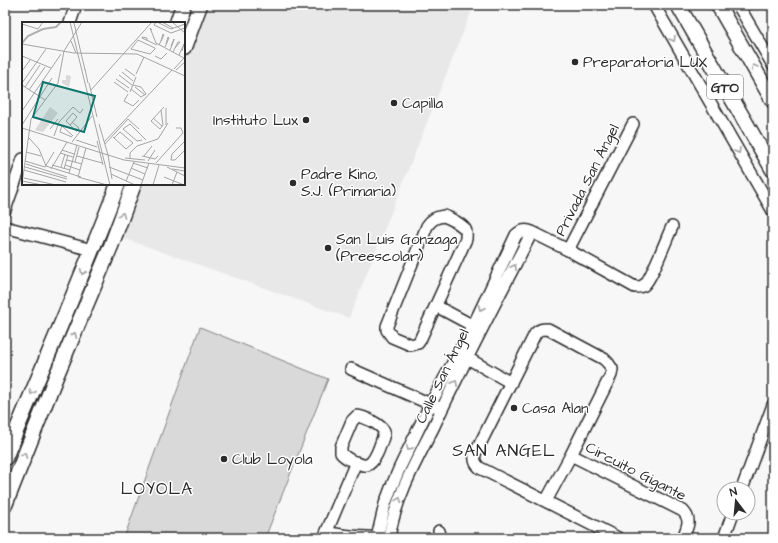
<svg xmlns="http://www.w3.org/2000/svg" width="778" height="543" font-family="'Architects Daughter',sans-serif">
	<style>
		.built { fill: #e8e8e8 }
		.grass { fill: #d9d9d9; stroke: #828282 }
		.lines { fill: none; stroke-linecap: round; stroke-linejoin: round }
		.minor-casing { stroke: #2b2b2b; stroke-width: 14 }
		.major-casing { stroke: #2b2b2b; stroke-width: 17 }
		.minor { stroke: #fff; stroke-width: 11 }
		.major { stroke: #fff; stroke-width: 14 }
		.oneway { stroke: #a0a0a0 }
		.poi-dot { fill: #2b2b2b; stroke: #fff; stroke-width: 1.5 }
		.labels { text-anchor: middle; stroke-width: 3; stroke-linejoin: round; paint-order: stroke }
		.shield { fill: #fff; stroke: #6b6b6b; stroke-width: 1 }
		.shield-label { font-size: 14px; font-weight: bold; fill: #2b2b2b }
		.poi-label { font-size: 15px; fill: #2b2b2b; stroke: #fff; text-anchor: start }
		.street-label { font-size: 15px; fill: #2b2b2b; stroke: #fff }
		.quarter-label { font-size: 17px; letter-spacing: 1px; fill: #2b2b2b; stroke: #fff }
		.inset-river { fill: none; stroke: #b0b0b0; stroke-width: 2 }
		.inset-road { fill: none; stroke: #a5a5a5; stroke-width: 1 }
		.view { fill: #0f766e; fill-opacity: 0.15; stroke: #0f766e; stroke-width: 2 }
		.inset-edge { fill: none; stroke: #2b2b2b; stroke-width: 2 }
	</style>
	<rect width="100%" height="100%" fill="#f7f7f7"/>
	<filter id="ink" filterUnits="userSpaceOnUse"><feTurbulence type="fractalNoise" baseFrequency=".025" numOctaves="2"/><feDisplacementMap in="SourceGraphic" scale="8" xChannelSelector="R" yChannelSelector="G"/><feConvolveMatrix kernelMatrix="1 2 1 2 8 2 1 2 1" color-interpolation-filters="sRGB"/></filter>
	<g filter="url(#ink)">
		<path class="built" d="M202 5H474L349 318 120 237 139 184H184V56Z"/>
		<path class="grass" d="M200 327 328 379 265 538H124Z"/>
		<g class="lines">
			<g class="minor-casing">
				<path id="minor" d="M654 5 773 211
					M738 5 773 65
					M70 23 76 5
					M5 210 23 159
					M444 216C450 218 461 224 465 229 467 232 466 236 466 239L420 340 418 343 411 345 392 337 387 330V326L427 226C432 219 436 217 444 216Z
					M5 227 92 250
					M568 250 633 124
					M436 306 479 329
					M462 355 511 383
					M351 369 437 407
					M357 416C365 417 380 424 384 431V434C381 443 376 462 367 465 363 466 358 463 354 462 350 460 344 457 341 453V447L352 421Z
					M571 455 683 511C692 520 687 527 683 538
					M742 489 773 405
					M546 501 571 455 611 375 612 369 608 363 604 359 548 329C542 329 539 329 535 334L475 454C474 460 475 464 480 468L618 538
					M439 531 441 538
					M327 532C344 537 362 536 380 538
					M324 538 356 462
					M377 538 385 504 391 488 400 467 431 403 473 326 516 235C521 230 525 229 532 232L568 250 635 287C638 287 642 287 644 285 651 280 667 237 672 227
					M389 538C395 499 415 463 433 428 464 362 498 297 532 232
					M724 538 733 513"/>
			</g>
			<g class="major-casing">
				<path id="major" d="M678 5 773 170
					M718 5 773 101
					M177 23 183 5
					M184 48 200 5
					M5 458C42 367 83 276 118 184
					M5 505 55 379 111 246 134 184"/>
			</g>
			<use href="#minor" class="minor"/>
			<use href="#major" class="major"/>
		</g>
		<defs><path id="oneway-chevron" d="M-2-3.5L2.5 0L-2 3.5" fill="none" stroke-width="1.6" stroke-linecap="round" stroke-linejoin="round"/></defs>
		<g class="oneway">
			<use href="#oneway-chevron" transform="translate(673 39) rotate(60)"/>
			<use href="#oneway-chevron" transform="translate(754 67) rotate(-120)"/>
			<use href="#oneway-chevron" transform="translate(738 151) rotate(60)"/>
			<use href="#oneway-chevron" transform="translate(122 215) rotate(-69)"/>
			<use href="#oneway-chevron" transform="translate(514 267) rotate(-63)"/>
			<use href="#oneway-chevron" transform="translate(83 272) rotate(113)"/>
			<use href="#oneway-chevron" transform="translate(481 308) rotate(115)"/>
			<use href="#oneway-chevron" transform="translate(74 335) rotate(-67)"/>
			<use href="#oneway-chevron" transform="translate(455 383) rotate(-63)"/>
			<use href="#oneway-chevron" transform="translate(32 392) rotate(112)"/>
			<use href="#oneway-chevron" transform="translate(409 448) rotate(116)"/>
			<use href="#oneway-chevron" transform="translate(24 455) rotate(-68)"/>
			<use href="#oneway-chevron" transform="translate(399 500) rotate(-69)"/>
		</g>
	</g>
	<g class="poi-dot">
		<circle cx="575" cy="62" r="4"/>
		<circle cx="394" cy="103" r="4"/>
		<circle cx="306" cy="120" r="4"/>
		<circle cx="293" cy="183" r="4"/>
		<circle cx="328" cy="248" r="4"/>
		<circle cx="514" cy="408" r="4"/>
		<circle cx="224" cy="459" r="4"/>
	</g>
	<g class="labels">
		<rect class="shield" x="707" y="75" width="36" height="24" rx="3"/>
		<g class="shield-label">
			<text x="725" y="92">GTO</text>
		</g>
		<g class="poi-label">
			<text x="583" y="67">Preparatoria LUX</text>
			<text x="402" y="108">Capilla</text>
			<text x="298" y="125" text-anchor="end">Instituto Lux</text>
			<text x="301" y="179">Padre Kino,<tspan x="301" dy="17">S.J. (Primaria)</tspan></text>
			<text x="336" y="244">San Luis Gonzaga<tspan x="336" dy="17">(Preescolar)</tspan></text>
			<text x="522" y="413">Casa Alan</text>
			<text x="232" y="464">Club Loyola</text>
		</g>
		<g class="street-label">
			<text transform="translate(587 180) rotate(-63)" y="5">Privada San Ángel</text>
			<text transform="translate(442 376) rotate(-64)" y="5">Calle San Ángel</text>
			<text transform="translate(636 471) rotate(27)" y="5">Circuito Gigante</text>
		</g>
		<g class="quarter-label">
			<text x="504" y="456">SAN ANGEL</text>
			<text x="157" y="494">LOYOLA</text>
		</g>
	</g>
	<g transform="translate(22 22)">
		<rect width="163" height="163" fill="#f7f7f7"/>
		<path d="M44 53 49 54 47 65 40 61V58H44ZM28 85 36 91 21 110 13 108Z" fill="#d9d9d9"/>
		<path class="inset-river" d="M0 21 6 14 21 7 34 5 39 0"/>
		<path class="inset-road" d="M48 0 88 163M134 0 132 3 149 11 163 6M135 0 149 7 163 2M140 0 151 6M150 0 163 11M52 1 63 48M0 2 16 7 21 0M130 8 128 6 134 21 162 36 152 47M116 18 133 26V27L128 32 109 27ZM125 18V16L120 15V16L135 23M49 19 54 31M0 22 52 31 115 32 163 54M137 23 142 13 141 12 139 19M143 25 147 16 146 15 144 22M148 28 152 18V17L149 24M151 30 156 20H158L153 26M157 33 162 22 160 29M0 34 29 46M133 34 139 37 145 31M63 47 66 61M103 47 113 54M154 48 163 40M0 49 8 38M100 50 111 59M114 52 122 35M97 53 110 63M94 57 107 66M92 60 106 70M0 61 24 27M67 61 75 95M0 63 23 78M3 65 18 43M113 65 123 73M109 67 119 75 124 72 119 65 111 63M7 68 23 45M69 68 130 0M108 70 114 55M106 72 102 79 111 84 117 78M144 86V103M139 88 141 103 138 107 129 99 142 85M0 89 39 32M131 96 140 104M77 102 86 133 90 157M0 103 30 56M40 103 38 110 50 115M48 103 55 95 51 91 44 99 54 109H55L57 106 50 100M40 104 51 114M0 106 102 138 163 146M28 107 36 97M32 114 37 100 51 85 58 91 61 87M91 115 104 127 111 121 98 110 92 116M7 116 17 127 24 144 59 155M54 118 75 125M120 118 115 119 101 107 108 102 124 118M75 119 81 143M163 119 150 132 149 138H153L163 128M50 120 70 94M82 120 150 48M83 122 106 97 117 107M64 126 56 155 85 163M40 128 52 132M4 130 19 134M38 131 51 135M55 134 80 141M120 134 133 137 136 134M122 134 130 124M103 136 123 138M108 136V131L115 124 136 117 146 101M45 138 60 142M3 139 23 145M126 139 133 128M53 140 57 125M111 141 126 146M134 141 161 111 159 106H154M4 142 45 155M30 143 48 148M43 143 58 148M3 145 45 157M23 145 32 130M39 145 43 132M87 145 121 158M145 145 163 154M109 146 123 152M29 147 45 120M42 147 46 133M150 147 163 149M2 148 44 160M47 151 55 123M89 152 113 163M142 155 162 163M2 156 34 163M0 159 20 163M104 159 112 140M0 162 9 97 36 61 42 29 60 0M119 163 127 141M131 163 137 143M150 163 155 150"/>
		<path class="view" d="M21 60 73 74 62 110 11 95Z"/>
		<rect width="163" height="163" class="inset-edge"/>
	</g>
	<rect width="778" height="543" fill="none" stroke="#fff" stroke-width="20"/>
	<rect x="10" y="10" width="758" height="523" fill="none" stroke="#2b2b2b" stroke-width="1.5" filter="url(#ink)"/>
	<g transform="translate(736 501) rotate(344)"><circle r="19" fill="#ffffff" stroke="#aaaaaa"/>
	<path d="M0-3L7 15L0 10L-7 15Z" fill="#2b2b2b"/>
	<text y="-6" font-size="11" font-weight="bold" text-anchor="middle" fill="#2b2b2b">N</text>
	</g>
</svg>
